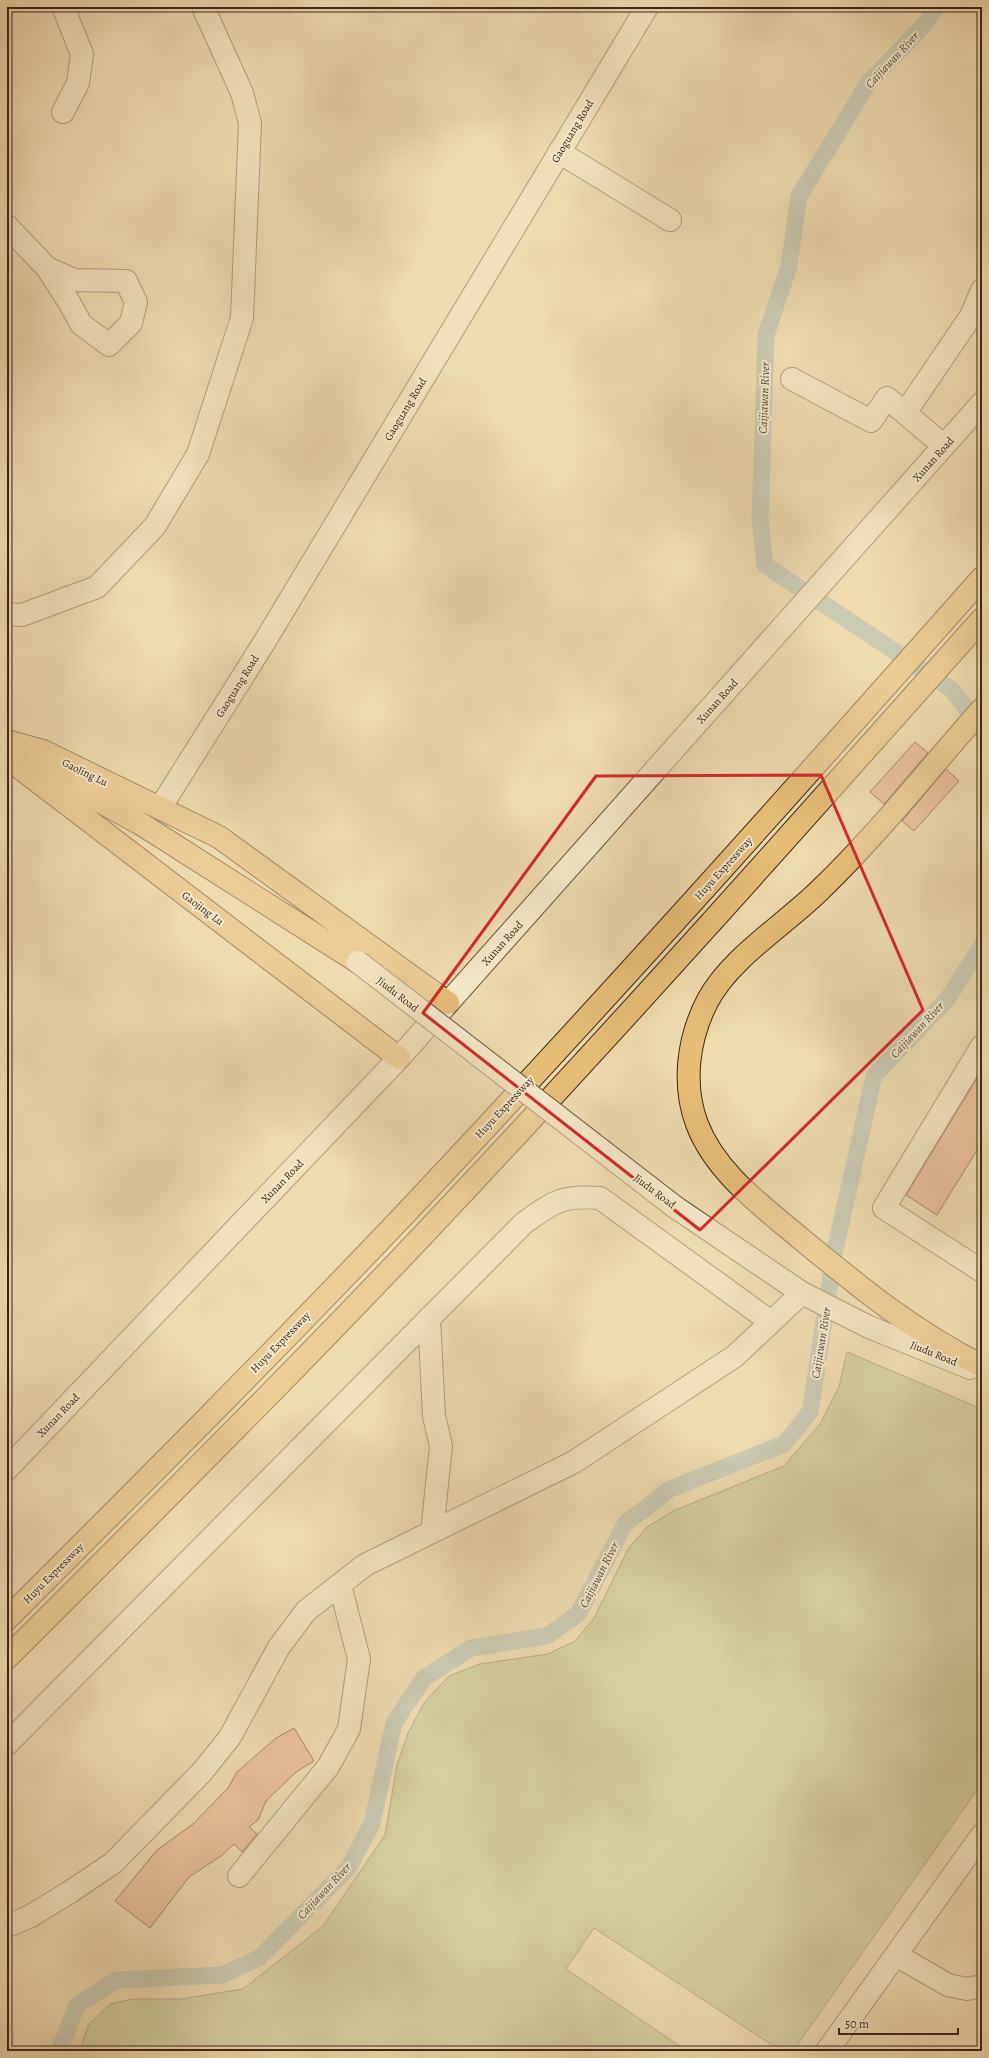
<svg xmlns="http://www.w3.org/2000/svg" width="989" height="2058" font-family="Alegreya,serif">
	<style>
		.green { fill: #b8c08b; stroke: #7a7351 }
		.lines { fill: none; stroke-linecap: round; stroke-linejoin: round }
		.canal { stroke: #a1b8b8; stroke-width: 17 }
		.building { fill: #e7a482; stroke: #3c2617 }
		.minor-casing { stroke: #68533d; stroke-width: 24 }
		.major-casing { stroke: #3c2617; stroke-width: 24 }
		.highway-casing { stroke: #3c2617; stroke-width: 24 }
		.minor { stroke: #f4e8ca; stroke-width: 22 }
		.major { stroke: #e7be77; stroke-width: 22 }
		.highway { stroke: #e7be77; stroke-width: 22 }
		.minor-bridge-casing { stroke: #68533d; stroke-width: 24; stroke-linecap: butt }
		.minor-bridge { stroke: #f4e8ca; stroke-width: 22 }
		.marked { fill: none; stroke: #d62828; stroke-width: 3; stroke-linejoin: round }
		.labels { text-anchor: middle; stroke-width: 4; stroke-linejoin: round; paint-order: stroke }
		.street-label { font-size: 11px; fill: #3c2617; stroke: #f4e8ca }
		.water-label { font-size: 12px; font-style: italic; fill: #554a3f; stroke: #f4e8ca }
	</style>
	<rect width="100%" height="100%" fill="#eedbae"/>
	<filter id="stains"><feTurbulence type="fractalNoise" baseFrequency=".005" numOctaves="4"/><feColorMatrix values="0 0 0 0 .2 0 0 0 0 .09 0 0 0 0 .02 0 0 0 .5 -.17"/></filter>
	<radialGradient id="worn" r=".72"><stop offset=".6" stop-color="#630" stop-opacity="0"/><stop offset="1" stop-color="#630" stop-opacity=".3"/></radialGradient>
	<path class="green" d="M847 1352 982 1409V1783L793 2051H781L594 1928 566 1969 687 2051H79L89 2024 110 2004 132 1999H181L243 1989 323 1926 385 1835 397 1765 408 1733 424 1703 449 1676 480 1664 548 1654 575 1641 594 1618 628 1549 647 1527 673 1511 784 1466 820 1424 839 1387Z"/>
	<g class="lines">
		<path class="canal" d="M936 7 926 23 869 82 799 196 789 266 766 335 760 520 765 565 951 689 982 728
			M59 2051 77 2005 117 1980 222 1975 259 1958 349 1867 372 1823 394 1723 424 1678 471 1648 547 1636 578 1614 625 1524 670 1489 784 1444 810 1412 835 1250 874 1076 948 998 982 945"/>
	</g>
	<path class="building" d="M915 742 928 753 884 804 870 792Z
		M946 769 959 781 914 831 902 821Z
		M982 1070V1142L937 1215 906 1195Z
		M294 1728 314 1761 296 1772 266 1801 258 1820 249 1827 257 1834 242 1852 234 1844 221 1856 189 1877 150 1928 115 1901 157 1850 193 1824 228 1788 237 1772 276 1738Z"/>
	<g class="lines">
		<g class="minor-casing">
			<path id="minor" d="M63 7 82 54 78 83 63 112
				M559 152 670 220
				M7 226 47 268 69 302 81 324 109 345 131 323 136 302 126 281 74 280 47 268
				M792 379 871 421 887 398 905 413
				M944 446 905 413 971 316 982 290
				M7 614 22 615 97 587 155 526 198 454 242 318 250 123 242 93 203 7
				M160 808 262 646 647 7
				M982 1046 884 1208 982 1271
				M675 1207 802 1293 869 1327 970 1368
				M429 1318 434 1416 441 1446 432 1532
				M7 1469 399 1058 982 403
				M7 1744 524 1223C555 1201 562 1195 600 1198L771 1322
				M239 1876 328 1767 349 1729 359 1659 340 1585
				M7 1926 29 1917 70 1892 113 1863 202 1772 230 1737 279 1647 306 1611 365 1565 574 1462 735 1356 802 1293
				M896 1955 948 1985 967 1989 982 1986
				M827 2051 982 1835"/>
		</g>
		<g class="major-casing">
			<path id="major" d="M7 741 43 751 219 837 448 1003
				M7 758 399 1058
				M34 765 141 824 358 962"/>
		</g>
		<g class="highway-casing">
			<path id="highway" d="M982 709C929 769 879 833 821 889 786 924 731 957 708 1000 688 1038 682 1084 697 1124 715 1172 762 1206 800 1238 858 1286 914 1332 982 1366
				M7 1619C141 1485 274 1352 404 1215 601 1006 792 792 982 578
				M7 1658C147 1518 288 1378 424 1234 614 1033 798 826 982 619"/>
		</g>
		<use href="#minor" class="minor"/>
		<use href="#major" class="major"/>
		<use href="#highway" class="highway"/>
		<g class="minor-bridge-casing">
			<path id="minor-bridge" d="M358 962 675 1207"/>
		</g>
		<use href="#minor-bridge" class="minor-bridge"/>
	</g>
	<path d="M0 0H989V2058H0ZM821 775 923 1010 700 1230 423 1013 596 776Z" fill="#eedbae" fill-opacity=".55" fill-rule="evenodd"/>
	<path class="marked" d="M821 775 923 1010 700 1230 423 1013 596 776Z"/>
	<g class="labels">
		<g class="street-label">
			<text transform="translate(572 131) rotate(-59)" y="4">Gaoguang Road</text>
			<text transform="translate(405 409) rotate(-59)" y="4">Gaoguang Road</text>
			<text transform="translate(933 459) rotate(-48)" y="4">Xunan Road</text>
			<text transform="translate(237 686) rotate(-58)" y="4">Gaoguang Road</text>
			<text transform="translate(717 701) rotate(-48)" y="4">Xunan Road</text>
			<text transform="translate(85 772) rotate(26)" y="4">GaoJing Lu</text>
			<text transform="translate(723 868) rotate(-48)" y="4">Huyu Expressway</text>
			<text transform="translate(203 908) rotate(37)" y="4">Gaojing Lu</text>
			<text transform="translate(502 943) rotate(-48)" y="4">Xunan Road</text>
			<text transform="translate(398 994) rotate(38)" y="4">Jiudu Road</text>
			<text transform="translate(504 1107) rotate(-47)" y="4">Huyu Expressway</text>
			<text transform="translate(282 1181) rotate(-46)" y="4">Xunan Road</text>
			<text transform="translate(655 1191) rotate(37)" y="4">Jiudu Road</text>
			<text transform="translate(280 1342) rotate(-46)" y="4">Huyu Expressway</text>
			<text transform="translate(934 1353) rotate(22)" y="4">Jiudu Road</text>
			<text transform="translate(58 1415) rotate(-46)" y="4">Xunan Road</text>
			<text transform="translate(53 1573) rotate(-45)" y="4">Huyu Expressway</text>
		</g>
		<g class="water-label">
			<text transform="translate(892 60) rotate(-47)" y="4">Caijiawan River</text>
			<text transform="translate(764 398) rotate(-88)" y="4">Caijiawan River</text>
			<text transform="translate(917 1030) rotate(-47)" y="4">Caijiawan River</text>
			<text transform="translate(821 1343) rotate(-81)" y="4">Caijiawan River</text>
			<text transform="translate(599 1575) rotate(-63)" y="4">Caijiawan River</text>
			<text transform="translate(324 1891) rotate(-47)" y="4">Caijiawan River</text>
		</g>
	</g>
	<rect width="989" height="2058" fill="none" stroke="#eedbae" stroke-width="24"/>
	<rect x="8" y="8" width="973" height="2042" fill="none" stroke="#3c2617" stroke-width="2"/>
	<rect x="12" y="12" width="965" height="2034" fill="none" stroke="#3c2617"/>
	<path d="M839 2028v6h119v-6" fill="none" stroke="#3c2617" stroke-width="2"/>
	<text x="845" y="2028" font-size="12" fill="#3c2617" stroke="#f4e8ca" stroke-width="3" paint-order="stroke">50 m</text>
	<rect width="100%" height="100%" filter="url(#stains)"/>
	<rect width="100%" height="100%" fill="url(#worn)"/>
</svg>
